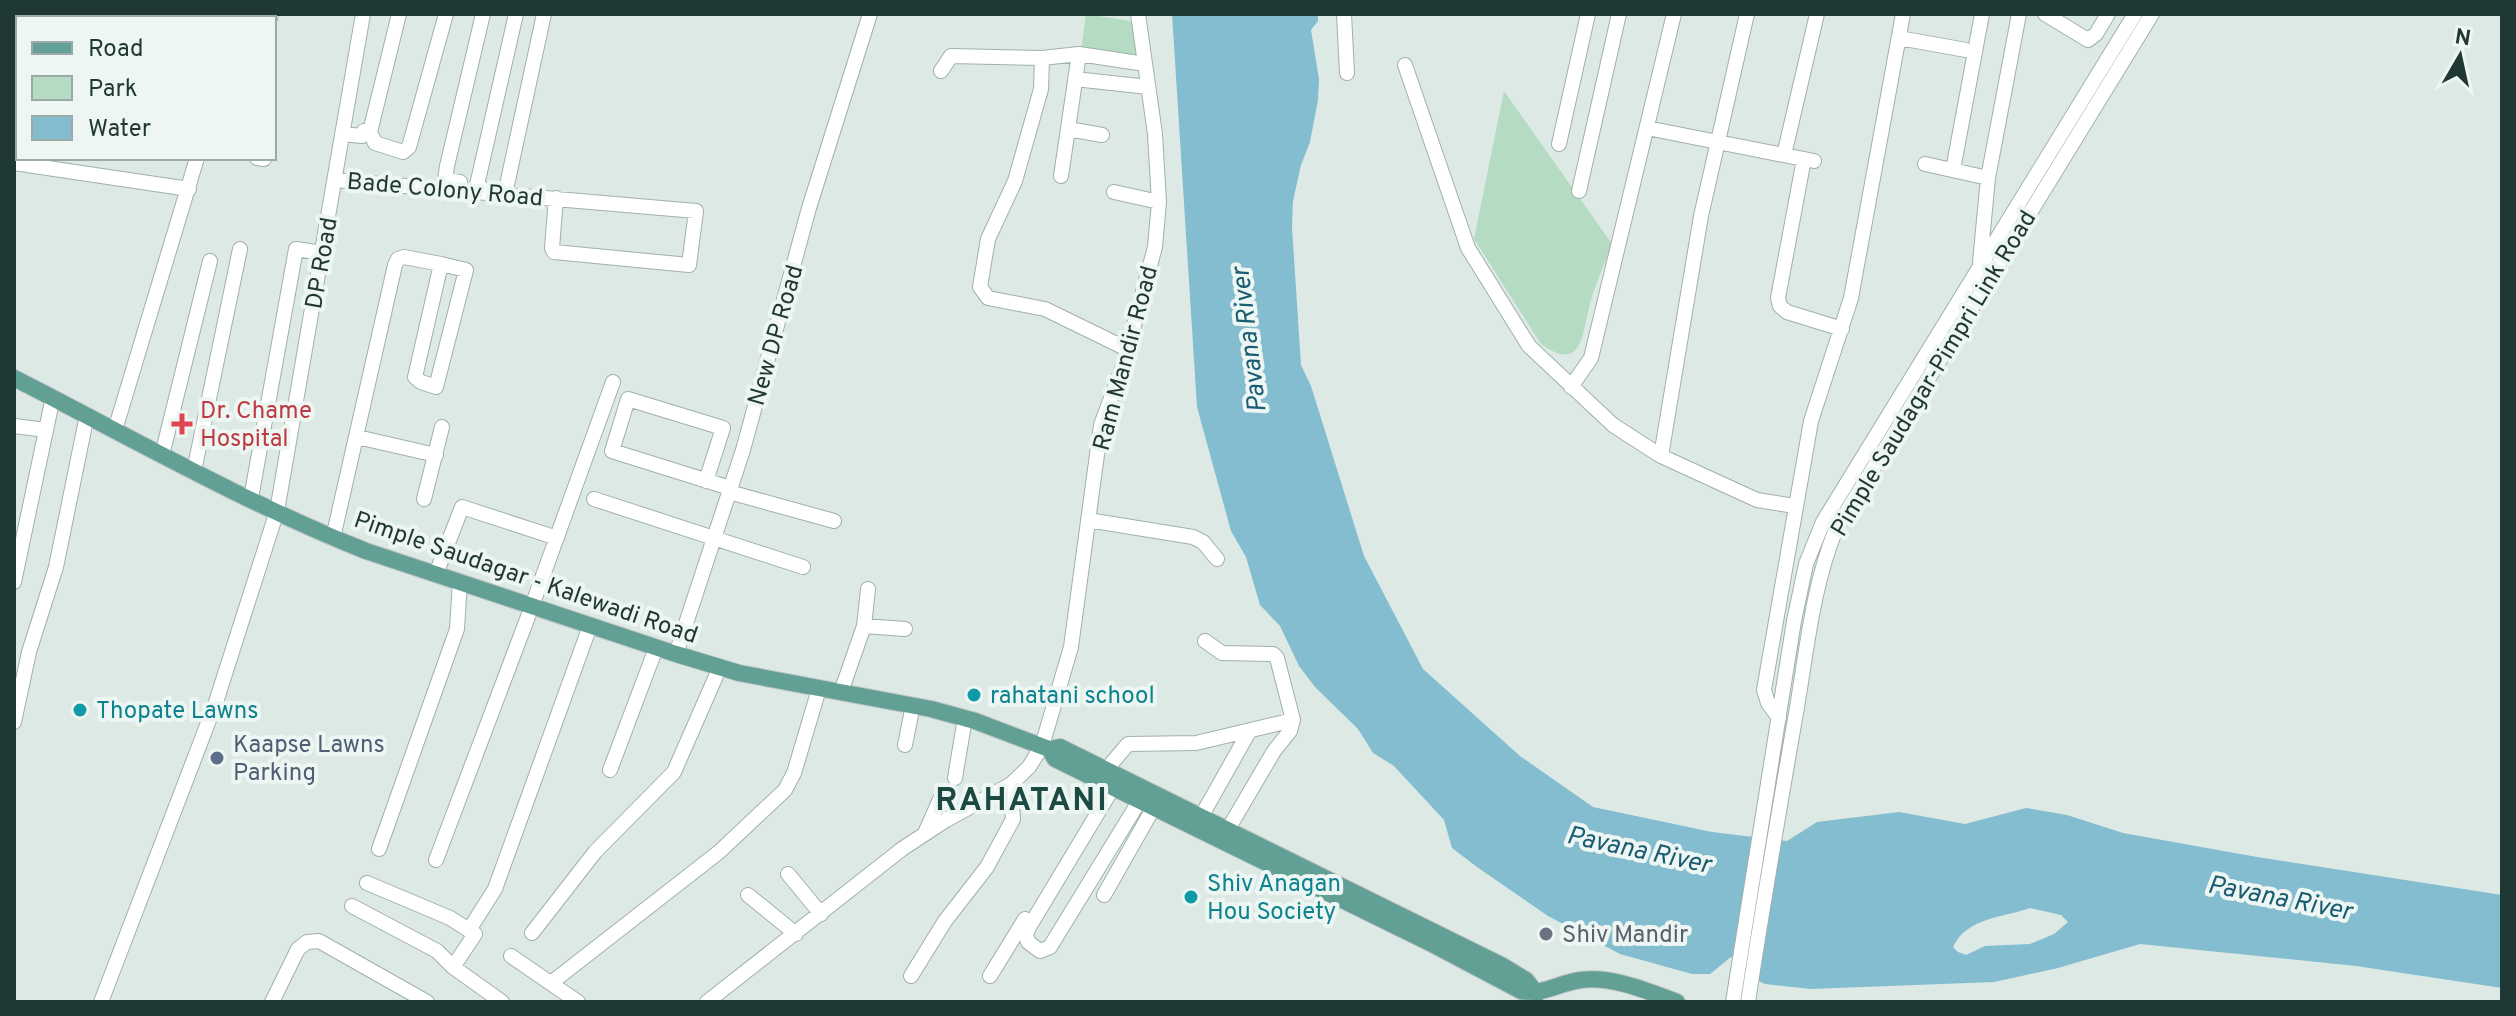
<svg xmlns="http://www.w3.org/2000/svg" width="2516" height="1016" font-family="Overpass,sans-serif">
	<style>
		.green { fill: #b6dbc3 }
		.water { fill: #84bdcf; fill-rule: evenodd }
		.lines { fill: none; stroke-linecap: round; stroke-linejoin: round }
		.minor-casing { stroke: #a0b0ac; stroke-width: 16 }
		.major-casing { stroke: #bcc3c2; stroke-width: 18 }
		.minor { stroke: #fff; stroke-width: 14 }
		.major { stroke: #629f94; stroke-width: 16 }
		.health-dot { fill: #e0444e; stroke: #edf6f2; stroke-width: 3 }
		.culture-dot { fill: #0f9aa8; stroke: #edf6f2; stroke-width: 3 }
		.service-dot { fill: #5c6f8a; stroke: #edf6f2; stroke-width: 3 }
		.worship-dot { fill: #6b7280; stroke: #edf6f2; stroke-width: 3 }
		.labels { text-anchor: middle; stroke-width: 8; stroke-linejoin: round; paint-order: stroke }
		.street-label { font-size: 24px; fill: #1f3834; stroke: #edf6f2 }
		.health-label { font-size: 24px; fill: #be3a42; stroke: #edf6f2; text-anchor: start }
		.culture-label { font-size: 24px; fill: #0d838f; stroke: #edf6f2; text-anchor: start }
		.service-label { font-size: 24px; fill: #4e5e75; stroke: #edf6f2; text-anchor: start }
		.worship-label { font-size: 24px; fill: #5b616d; stroke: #edf6f2; text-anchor: start }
		.water-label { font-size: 26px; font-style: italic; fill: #1a5d73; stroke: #edf6f2 }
		.district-label { font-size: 32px; font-weight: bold; letter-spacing: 2px; fill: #1c4a43; stroke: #edf6f2 }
	</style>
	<rect width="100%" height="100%" fill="#dde9e5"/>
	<path class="green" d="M1086 14 1137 22 1143 61 1081 51Z
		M1504 91 1612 244C1605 264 1595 284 1590 304 1582 333 1583 374 1541 344L1474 239Z"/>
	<path class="water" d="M1172 14H1318V21L1311 30 1319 79 1318 100 1310 142 1301 165 1293 201 1292 227 1301 365 1311 386 1364 556 1423 669 1520 756 1593 807 1712 832 1787 841 1817 822 1899 812 1965 824 2026 808 2067 815 2123 833 2257 857 2502 895V988L2356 966 2140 944 2058 968 1994 982 1811 989 1765 984 1750 977 1747 968 1731 957 1710 974H1692L1620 954 1548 916 1477 867 1452 848 1444 820 1394 766 1373 753 1358 729 1315 687 1299 666 1280 626 1260 605 1246 557 1231 531 1197 407ZM2030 908 2061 915 2068 922 2054 934 2030 944 1985 946 1966 955 1958 952 1953 947C1967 917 2003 918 2030 908Z"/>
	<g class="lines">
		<g class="minor-casing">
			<path id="minor" d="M399 14 370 132 375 143 403 152 409 147 446 14
				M1344 14 1347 73
				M2045 14 2088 40 2096 34 2108 14
				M183 18 184 14
				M233 18 234 14
				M270 18 271 14
				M1899 38 1966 50
				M14 41H18
				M1042 58 1041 89 1015 181 988 239 980 287 988 298 1045 309 1127 349
				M1405 65 1468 248 1529 346 1613 425 1661 456 1757 500 1795 506
				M941 71 951 56 1042 58 1079 54 1145 64
				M1075 79 1148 87
				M14 85 18 86
				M14 128H18
				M1647 128 1814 161
				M1068 129 1102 135
				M342 134 362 136 364 131 370 132
				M1559 144 1588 14
				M1784 155 1817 14
				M257 158 264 159
				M1804 159 1778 298 1780 306 1787 312 1842 329
				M14 163 189 189
				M1925 164 1988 178 2019 14
				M1953 170 1982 14
				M1061 176 1079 54
				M335 180 696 211 689 265 554 252 552 248 556 198
				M460 182 445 180 447 166 483 14
				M1579 191 1619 14
				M481 192 482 188 477 185 516 14
				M1114 192 1159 202
				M505 194 544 14
				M1980 262 1988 178
				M1571 387 1591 358 1674 14
				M14 426 46 430
				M115 430 197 158
				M357 437 436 455
				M162 455 210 261
				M1661 456 1701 216 1747 14
				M194 471 240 249
				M706 481 723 428 628 399 612 451 730 488
				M729 492 834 521
				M251 498 296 249 322 253
				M424 499 442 427
				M594 499 803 567
				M1088 520 1193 537 1203 542 1217 559
				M333 538 395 265 398 259 404 257 441 264 415 377 421 382 436 387 466 270 441 264
				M436 574 462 507 557 538
				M14 582 53 397
				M864 626 905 629
				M676 654 743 450 809 208 870 14
				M841 692 864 626 868 589
				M1779 718 1768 703 1764 690 1811 421 1851 298 1903 14
				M14 722 29 652 56 567 87 415
				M905 745 913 705
				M610 770 656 648
				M955 778 965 718
				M1099 778 1128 744 1196 743 1293 720 1277 658 1273 654 1222 653 1205 641
				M1114 786 1028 929 1026 935 1028 942 1040 951 1050 947 1140 800
				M1201 817 1250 730
				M1227 831 1274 751 1290 731 1293 720
				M925 833 941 797
				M379 849 457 629 460 582
				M436 860 532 606 613 382
				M788 874 821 914
				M367 883 450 918 475 934 453 967
				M748 895 796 934
				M1104 895 1154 807
				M352 906 437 951 453 967 502 1002
				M469 930 495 889 590 626
				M532 933 595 852 674 772 720 667
				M511 956 578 1002
				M911 976 945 921 987 867 1013 819 1010 785
				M990 976 1025 919
				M551 983 719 852 785 790 794 773 819 689
				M101 1002 216 702 277 511 363 14
				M272 1002 298 949 307 942 319 941 427 1002
				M707 1002 902 849 946 820 1010 785 1029 767 1042 746 1071 647 1101 425 1123 366 1155 247 1159 202 1155 134 1138 14
				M1733 1002 1794 621 1806 564 1823 522 2135 14
				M1748 1002C1763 904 1780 805 1797 707 1807 648 1813 585 1836 529L2152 14"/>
		</g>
		<g class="major-casing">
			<path id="major" d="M14 378C130 437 245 503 366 551L676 654 739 673 931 709 975 721 1049 749 1060 747 1503 966 1526 980 1537 994
				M1049 749 1055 759 1430 943 1521 991C1545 995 1558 983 1581 980 1612 976 1648 991 1677 1002"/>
		</g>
		<use href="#minor" class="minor"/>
		<use href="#major" class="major"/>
	</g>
	<path class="health-dot" d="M178 412h8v8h8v8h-8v8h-8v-8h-8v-8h8z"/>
	<g class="culture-dot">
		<circle cx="974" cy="695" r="8"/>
		<circle cx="80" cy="710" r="8"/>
		<circle cx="1191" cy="897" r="8"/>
	</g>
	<circle class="service-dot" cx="217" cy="758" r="8"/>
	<circle class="worship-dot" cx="1546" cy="934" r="8"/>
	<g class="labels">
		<g class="street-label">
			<text transform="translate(445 189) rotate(5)" y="8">Bade Colony Road</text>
			<text transform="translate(321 263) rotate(-80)" y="8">DP Road</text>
			<text transform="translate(775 335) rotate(-74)" y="8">New DP Road</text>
			<text transform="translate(1125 358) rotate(-75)" y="8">Ram Mandir Road</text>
			<text transform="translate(1933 373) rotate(-59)" y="8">Pimple Saudagar-Pimpri Link Road</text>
			<text transform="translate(526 577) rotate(19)" y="8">Pimple Saudagar - Kalewadi Road</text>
		</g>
		<g class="health-label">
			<text x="200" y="418">Dr. Chame<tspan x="200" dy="28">Hospital</tspan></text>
		</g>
		<g class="culture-label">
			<text x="990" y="703">rahatani school</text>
			<text x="96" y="718">Thopate Lawns</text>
			<text x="1207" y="891">Shiv Anagan<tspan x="1207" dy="28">Hou Society</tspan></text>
		</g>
		<g class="service-label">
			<text x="233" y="752">Kaapse Lawns<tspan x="233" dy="28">Parking</tspan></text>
		</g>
		<g class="worship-label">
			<text x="1562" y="942">Shiv Mandir</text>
		</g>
		<g class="water-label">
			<text transform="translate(1248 340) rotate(-97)" y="9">Pavana River</text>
			<text transform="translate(1639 849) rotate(12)" y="9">Pavana River</text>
			<text transform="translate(2280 897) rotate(11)" y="9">Pavana River</text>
		</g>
		<g class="district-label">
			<text x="1022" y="810">RAHATANI</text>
		</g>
	</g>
	<rect width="2516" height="1016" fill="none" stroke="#1f3834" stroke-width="32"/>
	<rect x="16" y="16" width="260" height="144" fill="#edf6f2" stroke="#9baaa6" stroke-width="2"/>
	<rect x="32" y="42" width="40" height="12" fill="#629f94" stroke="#9baaa6" stroke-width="2"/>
	<text x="88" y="56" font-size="24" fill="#1f3834">Road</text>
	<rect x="32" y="76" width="40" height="24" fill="#b6dbc3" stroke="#9baaa6" stroke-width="2"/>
	<text x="88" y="96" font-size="24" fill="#1f3834">Park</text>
	<rect x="32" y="116" width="40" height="24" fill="#84bdcf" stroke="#9baaa6" stroke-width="2"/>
	<text x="88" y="136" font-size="24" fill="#1f3834">Water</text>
	<g transform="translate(2460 56) rotate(9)" stroke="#edf6f2" stroke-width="6" paint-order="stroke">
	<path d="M0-6L14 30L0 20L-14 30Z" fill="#1f3834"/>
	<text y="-12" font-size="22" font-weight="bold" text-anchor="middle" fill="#1f3834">N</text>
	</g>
</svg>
